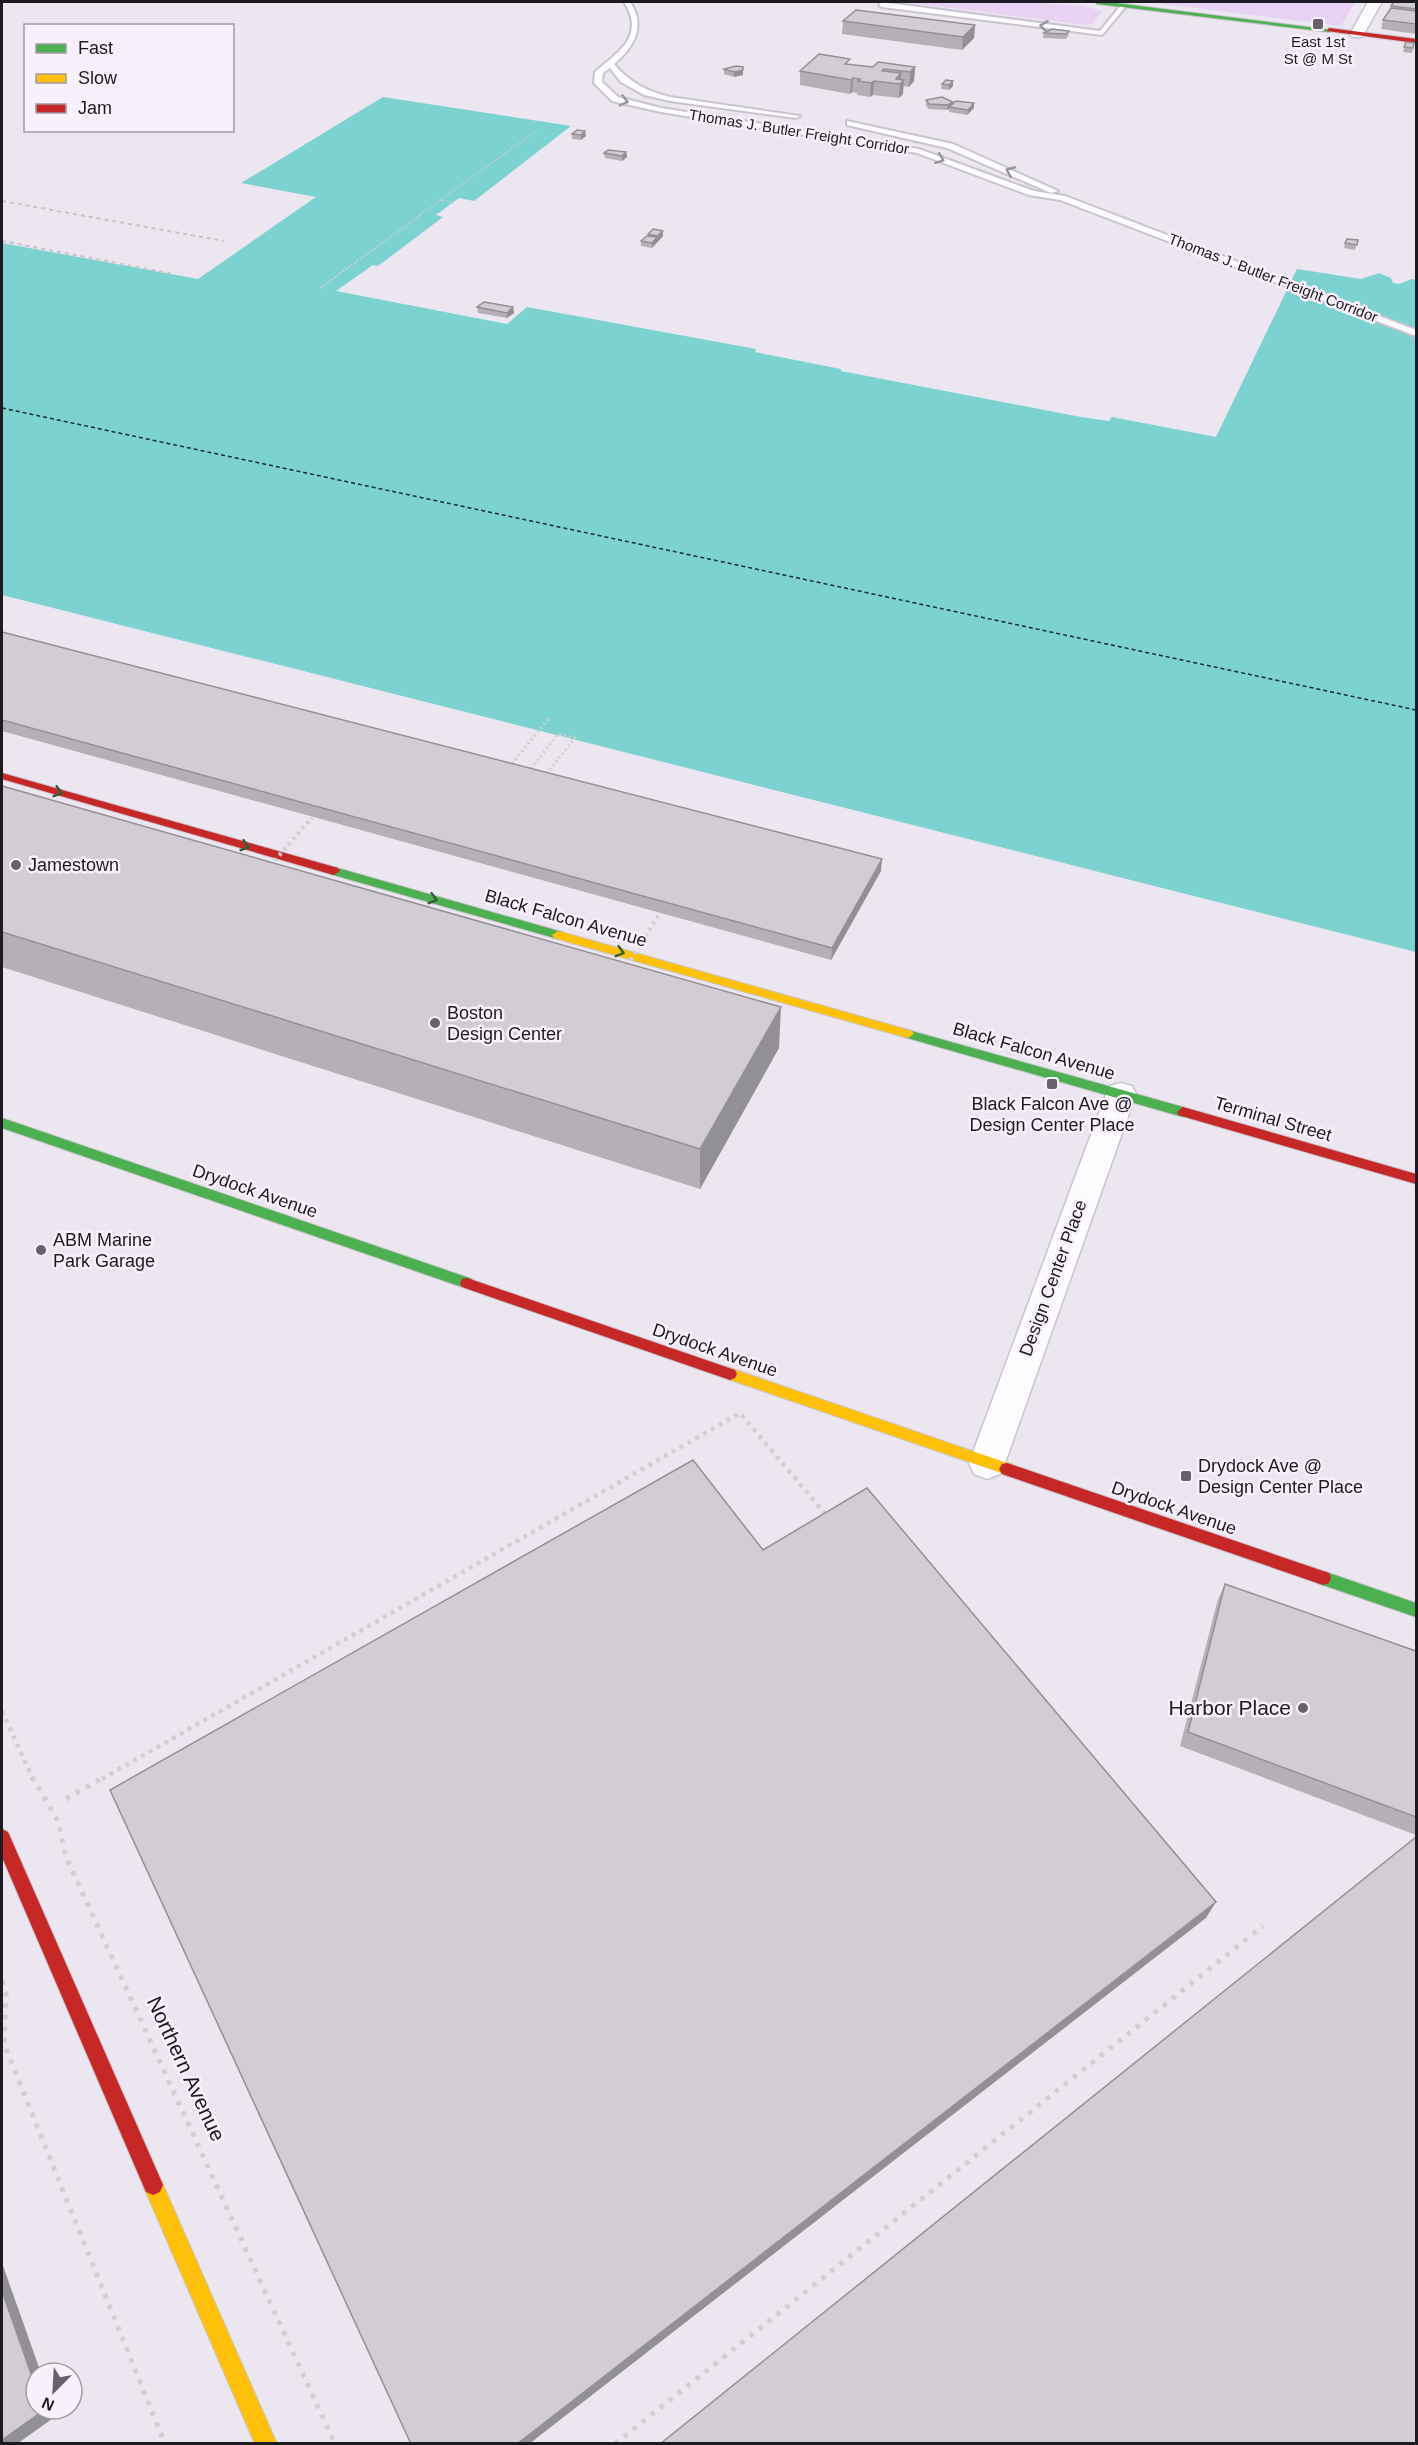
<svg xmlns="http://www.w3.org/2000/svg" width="1418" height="2445" font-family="Helvetica,sans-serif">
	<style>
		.green { fill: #e7d2f4 }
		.water { fill: #7bd2d1 }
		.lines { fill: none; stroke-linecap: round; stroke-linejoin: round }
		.ferry { stroke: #182e2d; stroke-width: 1.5; stroke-dasharray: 4 3; stroke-linecap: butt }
		.lane-casing { stroke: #c9c4cd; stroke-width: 4 }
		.street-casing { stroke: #c9c4cd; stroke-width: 3 }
		.fast-casing { stroke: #c9c4cd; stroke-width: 2 }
		.slow-casing { stroke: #c9c4cd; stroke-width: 2 }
		.jam-casing { stroke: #c9c4cd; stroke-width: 2 }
		.path-far4 { stroke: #d1cfd2; stroke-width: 1.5; stroke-dasharray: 1.5 2; stroke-linecap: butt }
		.path-far3 { stroke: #d1cfd2; stroke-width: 2; stroke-dasharray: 1.5 2; stroke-linecap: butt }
		.path-far2 { stroke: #d1cfd2; stroke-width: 3; stroke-dasharray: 2 3; stroke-linecap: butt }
		.path-far1 { stroke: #d1cfd2; stroke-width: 4.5; stroke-dasharray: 4 5; stroke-linecap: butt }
		.path { stroke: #d1cfd2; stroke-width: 5; stroke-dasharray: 4.5 7; stroke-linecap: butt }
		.lane { fill: #fcfbfd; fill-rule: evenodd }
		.street { fill: #fcfbfd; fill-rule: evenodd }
		.fast { fill: #4caf50; fill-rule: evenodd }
		.slow { fill: #ffc107; fill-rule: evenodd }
		.jam { fill: #c62828; fill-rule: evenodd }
		.rail { stroke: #c6c4c6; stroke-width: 2; stroke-dasharray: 4 4; stroke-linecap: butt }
		.path-bridge-far1 { stroke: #d1cfd2; stroke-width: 3; stroke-dasharray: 2 3; stroke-linecap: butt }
		.path-bridge { stroke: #d1cfd2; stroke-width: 4; stroke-dasharray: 3 4; stroke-linecap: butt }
		.wall { fill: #b5b0b7 }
		.shaded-wall { fill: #939095 }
		.building { fill: #d2cdd5; stroke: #939095; stroke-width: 1.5 }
		.oneway { stroke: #98969a }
		.oneway2 { stroke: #335d36 }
		.poi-dot { fill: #66616a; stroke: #f8f1fc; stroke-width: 2 }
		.labels { text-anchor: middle; stroke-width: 5; stroke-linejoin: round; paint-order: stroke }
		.far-poi-label { font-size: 15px; fill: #1e1a21; stroke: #f8f1fc }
		.far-street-label { font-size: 15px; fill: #1e1a21; stroke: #f8f1fc }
		.poi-label { font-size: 18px; fill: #1e1a21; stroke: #f8f1fc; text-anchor: start }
		.street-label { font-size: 18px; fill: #1e1a21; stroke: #f8f1fc }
		.near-poi-label { font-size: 21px; fill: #1e1a21; stroke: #f8f1fc; text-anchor: end }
		.near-street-label { font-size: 21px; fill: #1e1a21; stroke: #f8f1fc }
	</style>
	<rect width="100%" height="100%" fill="#ece6f1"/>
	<path class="green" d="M904 2H1033L1081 6 1103 11 1092 24 1085 25Z
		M1146 2H1355L1341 26Z"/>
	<path class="water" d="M383 97 571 126 474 201 459 198 436 215 443 217 378 266 373 265 336 291 507 324 527 307 756 349 755 352 841 369V371L1081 417 1109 421 1112 417 1216 437 1297 269 1361 279 1379 273 1391 278 1393 283 1399 284 1412 279 1416 280V952L2 595V243L198 279 316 197 241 183Z"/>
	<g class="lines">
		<path class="ferry" d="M2 408 1416 710"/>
		<g class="lane-casing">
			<path id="lane" d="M624 2H630C646 25 635 47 614 64 630 83 647 91 670 97L800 116 796 118 670 101 644 95 621 82 610 68 603 73 602 82 618 97 661 108 919 149 1034 191 1065 196 1416 330V336L1060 200 1029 195 917 153 661 112 612 101 594 83 595 72C618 52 646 36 624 2Z
				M881 2 1100 31 1122 4 1127 5 1102 35 882 7 879 5Z
				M847 121 953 144 1058 191 1051 193 947 148 847 125Z"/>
		</g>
		<g class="street-casing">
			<path id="street" d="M1368 2H1382L1362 37H1352L1350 34Z
				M1121 1083 1132 1086 1136 1094 1005 1463 1000 1474 987 1479 974 1474 969 1463 1106 1094 1110 1086Z"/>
		</g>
		<g class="fast-casing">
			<path id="fast" d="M1095 2H1107L1332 30 1329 32 1097 4Z
				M334 867 562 932 564 935 558 939 330 874 328 871Z
				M908 1030 1183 1107 1189 1112 1183 1117 904 1037 902 1034Z
				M2 1118 472 1279 474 1283 472 1287H462L2 1128Z
				M1323 1571 1416 1603V1617L1317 1583 1315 1578 1317 1573Z"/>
		</g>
		<g class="slow-casing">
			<path id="slow" d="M558 931 912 1031 914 1034 908 1038 554 938 552 935Z
				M730 1368 1007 1463 1012 1464 1015 1469 1012 1474 1007 1475 725 1378 723 1374 725 1370Z
				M153 2175 160 2178 277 2444H255L143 2185 146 2178Z"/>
		</g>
		<g class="jam-casing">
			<path id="jam" d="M1329 28 1416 39V43L1327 31Z
				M2 773 338 868 340 871 334 875 330 874 2 779Z
				M1183 1107 1416 1174V1184L1178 1115 1177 1112Z
				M467 1278 735 1370 737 1374 735 1378 730 1380 462 1287 460 1283 462 1279Z
				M1007 1463 1323 1571 1329 1573 1331 1578 1329 1583 1323 1585 1002 1474 999 1469 1002 1464Z
				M2 1829 8 1832 160 2178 163 2185 160 2192 153 2195 146 2192 2 1857Z"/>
		</g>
		<path class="path-far4" d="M439 200 453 202
			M420 215 537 130"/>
		<path class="path-far3" d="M320 288 422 214"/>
		<path class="path-far2" d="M514 766 511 765 548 719
			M527 769 530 770 558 734 575 738 544 777"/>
		<path class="path-far1" d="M2 1711 33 1779
			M102 1779 740 1413 827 1516"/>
		<path class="path" d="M32 1777 58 1821 66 1857 335 2444
			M66 1799 104 1777
			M2 1981 6 1993 4 2044 165 2444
			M615 2444 1263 1926"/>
		<use href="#lane" class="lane"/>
		<use href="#street" class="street"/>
		<use href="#fast" class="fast"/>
		<use href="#slow" class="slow"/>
		<use href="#jam" class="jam"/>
		<path class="rail" d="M2 201 224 241
			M2 241 174 274"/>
		<path class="path-bridge-far1" d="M308 823 313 817"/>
		<path class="path-bridge" d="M270 866 309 821
			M627 966 660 913"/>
	</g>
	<path class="wall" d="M1393 2H1416V34L1381 29 1383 20 1391 8Z
		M843 21 975 25 974 38 962 50 842 34Z
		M1069 31 1068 36 1066 39 1043 38 1044 33Z
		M1406 42 1414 43 1412 53 1403 52Z
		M850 64 873 67H915L914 81 909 87 903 86V94L899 98 873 95 870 97 857 95V93L852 92 850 94 800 85V71Z
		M724 69 743 75 734 77 724 74Z
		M953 81V86L949 90 941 89 942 84Z
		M926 100 953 104 974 103V108L967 115 949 112V109L947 110 928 109 926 105Z
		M572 134 586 136 581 140 572 139Z
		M626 152 627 157 622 161 605 158 604 153Z
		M663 231V236L652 248 641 246V241L648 236V234Z
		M1358 240 1355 250 1344 248 1345 243Z
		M477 307H513L514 313 507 318 478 313Z
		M2 632 881 871 831 960 2 731Z
		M2 786 779 1048 700 1189 2 967Z
		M1225 1584 1416 1651V1835L1180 1746 1218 1599Z"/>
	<path class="shaded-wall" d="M975 25 974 38 962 50 963 37Z
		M915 67 914 81 909 87 910 72Z
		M743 70V75L734 77V72Z
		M901 73V83L904 80 903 94 899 98 900 84 896 79Z
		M853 78 852 92 850 94 851 80Z
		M874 81 873 95 870 97 871 83Z
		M953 81V86L949 90V85Z
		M953 102V107H949V109L947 110 948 105Z
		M974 103V108L967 115 968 110Z
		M585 131 586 136 581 140V135Z
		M626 152 627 157 622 161V156Z
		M663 231V236L652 248V243Z
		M513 307 514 313 507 318V313Z
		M882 859 881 871 831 960 832 948Z
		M781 1007 779 1048 700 1189V1149Z
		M1216 1902 1206 1918 529 2444H517Z
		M2 2263 41 2373H36V2388L2 2291Z
		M43 2409H54L56 2416 17 2444H2V2440Z"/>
	<path class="building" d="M1394 2H1416V9L1391 6Z
		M1391 8 1416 11V24L1383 20Z
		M856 10 975 25 963 37 843 21Z
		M1052 29 1069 31 1066 34 1044 33Z
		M1406 42 1414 43 1413 48 1404 47Z
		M819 54 850 59 845 64 873 67 878 62 915 67 910 72 884 69 882 71 901 73 896 79 904 80 900 84 874 81 871 83 858 81 860 79 853 78 851 80 800 71Z
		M736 66 743 67V70L734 72 724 69Z
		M946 80 953 81 949 85 942 84Z
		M942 97 953 102 948 105 929 104 926 100Z
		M956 101 974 103 968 110 949 107Z
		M577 130 585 131 581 135 572 134Z
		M608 150 626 152 622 156 604 153Z
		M653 229 663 231 657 236 648 234Z
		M647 236 657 237 652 243 641 241Z
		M1347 239 1358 240 1357 245 1345 243Z
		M484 302 513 307 507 313 477 307Z
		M2 632 882 859 832 948 2 720Z
		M2 786 781 1007 700 1149 2 932Z
		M693 1460 763 1550 867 1488 1216 1902 517 2444H411L110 1790Z
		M1225 1584 1416 1651V1817L1188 1732Z
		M1416 1837V2444H660Z
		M2 2291 36 2388V2409H43L44 2410 2 2440Z"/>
	<defs><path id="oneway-chevron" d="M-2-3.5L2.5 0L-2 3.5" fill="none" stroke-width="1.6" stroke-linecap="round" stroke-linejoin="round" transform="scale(1.5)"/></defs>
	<g class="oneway">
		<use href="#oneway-chevron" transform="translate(1044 26) rotate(-173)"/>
		<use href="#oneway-chevron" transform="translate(624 101) rotate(15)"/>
		<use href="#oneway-chevron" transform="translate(940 159) rotate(21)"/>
		<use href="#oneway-chevron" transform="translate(1010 171) rotate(-157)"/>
	</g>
	<g class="oneway2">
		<use href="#oneway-chevron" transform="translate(58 792) rotate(16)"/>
		<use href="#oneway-chevron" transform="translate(245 846) rotate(16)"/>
		<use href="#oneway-chevron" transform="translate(433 899) rotate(16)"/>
		<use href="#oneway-chevron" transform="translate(620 952) rotate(16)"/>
	</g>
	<g class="poi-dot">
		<rect x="1312" y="18" width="12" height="12" rx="3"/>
		<circle cx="16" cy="865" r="6"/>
		<circle cx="435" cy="1023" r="6"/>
		<rect x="1046" y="1078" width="12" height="12" rx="3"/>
		<circle cx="41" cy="1250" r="6"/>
		<rect x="1180" y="1470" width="12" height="12" rx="3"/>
		<circle cx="1303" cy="1708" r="6"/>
	</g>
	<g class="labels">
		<g class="far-poi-label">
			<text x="1318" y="47">East 1st<tspan x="1318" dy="17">St @ M St</tspan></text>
		</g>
		<g class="far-street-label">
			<text transform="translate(799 132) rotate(9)" y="5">Thomas J. Butler Freight Corridor</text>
			<text transform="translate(1273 278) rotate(21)" y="5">Thomas J. Butler Freight Corridor</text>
		</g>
		<g class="poi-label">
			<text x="28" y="871">Jamestown</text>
			<text x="447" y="1019">Boston<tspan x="447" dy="21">Design Center</tspan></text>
			<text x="1052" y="1110" text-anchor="middle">Black Falcon Ave @<tspan x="1052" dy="21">Design Center Place</tspan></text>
			<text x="53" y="1246">ABM Marine<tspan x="53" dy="21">Park Garage</tspan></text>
			<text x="1198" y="1472">Drydock Ave @<tspan x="1198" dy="21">Design Center Place</tspan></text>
		</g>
		<g class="street-label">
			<text transform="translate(566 918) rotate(16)" y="6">Black Falcon Avenue</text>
			<text transform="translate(1034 1051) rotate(16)" y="6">Black Falcon Avenue</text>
			<text transform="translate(1273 1119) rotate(16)" y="6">Terminal Street</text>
			<text transform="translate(255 1191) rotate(19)" y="6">Drydock Avenue</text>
			<text transform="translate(1053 1278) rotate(-70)" y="6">Design Center Place</text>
			<text transform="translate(715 1350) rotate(19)" y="6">Drydock Avenue</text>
			<text transform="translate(1174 1508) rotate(19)" y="6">Drydock Avenue</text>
		</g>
		<g class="near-poi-label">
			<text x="1291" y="1715">Harbor Place</text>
		</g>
		<g class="near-street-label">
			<text transform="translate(186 2069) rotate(65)" y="7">Northern Avenue</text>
		</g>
	</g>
	<rect width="1418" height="2445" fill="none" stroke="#1e1a21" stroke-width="6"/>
	<rect x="24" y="24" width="210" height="108" fill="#f8f1fc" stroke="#a19ba4" stroke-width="1.5"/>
	<rect x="36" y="44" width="30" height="9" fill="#4caf50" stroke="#a19ba4" stroke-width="1.5"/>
	<text x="78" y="54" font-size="18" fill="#1e1a21">Fast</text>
	<rect x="36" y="74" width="30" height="9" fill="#ffc107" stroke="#a19ba4" stroke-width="1.5"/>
	<text x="78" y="84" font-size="18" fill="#1e1a21">Slow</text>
	<rect x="36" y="104" width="30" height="9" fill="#c62828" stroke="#a19ba4" stroke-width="1.5"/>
	<text x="78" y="114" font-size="18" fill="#1e1a21">Jam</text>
	<g transform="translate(54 2391) rotate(204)"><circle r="28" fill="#f8f1fc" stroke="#a19ba4" stroke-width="1.5"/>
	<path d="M0-4.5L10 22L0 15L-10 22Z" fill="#66616a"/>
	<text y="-9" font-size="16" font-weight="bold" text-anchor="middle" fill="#1e1a21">N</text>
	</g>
</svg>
